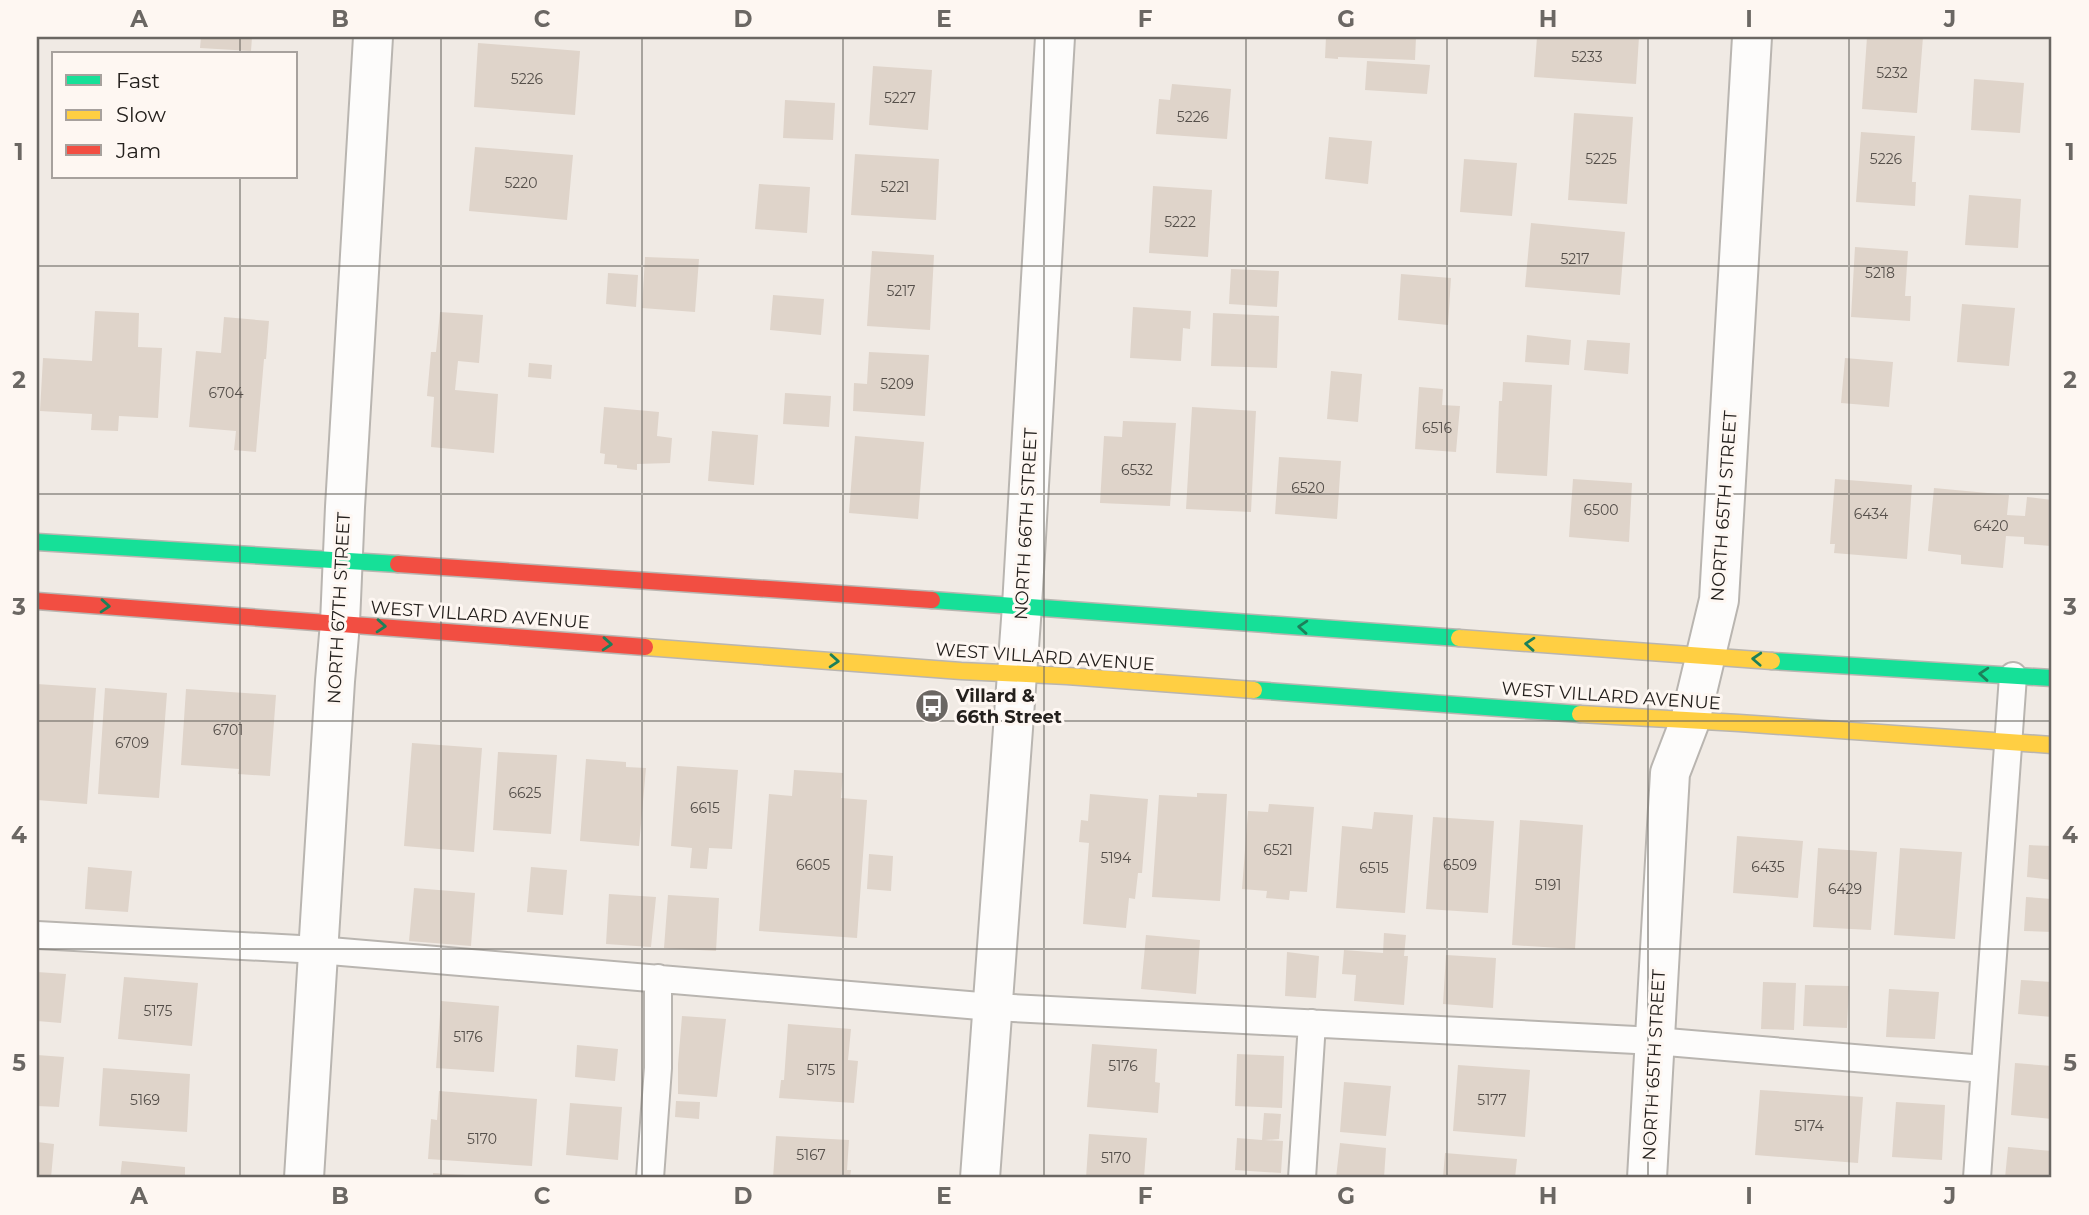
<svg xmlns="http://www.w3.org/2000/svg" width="2089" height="1215" font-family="Montserrat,sans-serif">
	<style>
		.building { fill: #dfd4ca }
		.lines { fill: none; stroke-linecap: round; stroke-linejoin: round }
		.lane-casing { stroke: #b9b5b0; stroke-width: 30 }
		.street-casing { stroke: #b9b5b0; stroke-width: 42 }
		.fast-casing { stroke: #b9b5b0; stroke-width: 19 }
		.slow-casing { stroke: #b9b5b0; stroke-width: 19 }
		.jam-casing { stroke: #b9b5b0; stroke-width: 19 }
		.lane { stroke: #fdfcfb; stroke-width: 26 }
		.street { stroke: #fdfcfb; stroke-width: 38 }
		.fast { stroke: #16e098; stroke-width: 16 }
		.slow { stroke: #ffcf43; stroke-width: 16 }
		.jam { stroke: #f24e42; stroke-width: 16 }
		.oneway { stroke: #1d805a }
		.grid { fill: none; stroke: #6b6763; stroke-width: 2; stroke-opacity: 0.55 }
		.labels { text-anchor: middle; stroke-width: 6; stroke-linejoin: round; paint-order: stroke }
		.number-label { font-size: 14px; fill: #554f4a }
		.street-label { font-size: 18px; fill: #24201d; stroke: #fef7f2 }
		.poi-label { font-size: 18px; font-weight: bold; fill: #24201d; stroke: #fef7f2; text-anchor: start }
		.neatline { fill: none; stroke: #6b6763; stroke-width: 2.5 }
		.grid-label { font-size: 23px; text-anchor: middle; font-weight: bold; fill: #6b6763 }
	</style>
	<rect width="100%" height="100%" fill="#f0eae4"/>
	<path class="building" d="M201 37H252L251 51 200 48Z
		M1326 37H1416L1415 60 1338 57V59L1325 58Z
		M1537 37H1639L1636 84 1534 77Z
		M1867 37H1923L1917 113 1862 109Z
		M478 43 580 51 575 115 474 107Z
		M1367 61 1430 65 1427 94 1365 90Z
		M873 66 932 70 928 130 869 125Z
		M1974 79 2024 83 2020 133 1971 130Z
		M1172 84 1231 89 1227 139 1156 134 1159 99 1170 100Z
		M785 100 835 103 833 140 783 138Z
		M1574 113 1633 117 1627 204 1568 200Z
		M1861 132 1915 136 1912 182H1916L1915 206 1856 202Z
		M1329 137 1372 141 1368 184 1325 179Z
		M475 147 573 155 567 220 469 211Z
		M855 154 939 159 936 220 851 215Z
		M1464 159 1517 163 1512 216 1460 212Z
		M759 184 810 187 807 233 755 229Z
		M1153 186 1212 190 1208 257 1149 253Z
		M1969 195 2021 199 2018 248 1965 245Z
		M1531 223 1625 232 1620 295 1525 287Z
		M1855 247 1908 251 1905 296H1911L1910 321 1851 317Z
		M872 251 934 255 930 330 867 326Z
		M645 257 699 259 695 312 642 308Z
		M1231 269 1279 271 1277 307 1229 304Z
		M608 273 638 275 636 307 606 304Z
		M1401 274 1451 278 1448 325 1398 320Z
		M773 295 824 299 821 335 770 330Z
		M1962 304 2015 308 2009 366 1957 362Z
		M1133 307 1191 311 1190 329 1183 328 1181 361 1130 358Z
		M95 311 139 313 138 347 162 348 158 418 119 416 118 431 91 430 92 414 40 411 43 358 92 361Z
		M440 312 483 315 479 363 458 361 455 390 498 394 494 453 431 447 434 397 427 396 431 352H436Z
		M1213 313 1279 316 1277 368 1211 366Z
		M224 317 269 321 266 359H264L256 452 234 450 236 431 189 427 196 351 221 353Z
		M1527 335 1571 340 1569 365 1525 362Z
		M1587 340 1630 343 1628 374 1584 370Z
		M869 352 929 355 925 416 853 411 854 383 867 384Z
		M1845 358 1893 362 1889 407 1841 403Z
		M529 363 552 365 551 379 528 377Z
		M1331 371 1362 374 1358 422 1327 419Z
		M1503 382 1552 385 1547 476 1496 473 1499 401H1502Z
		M1419 387 1443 389 1442 405 1460 406 1456 452 1415 449Z
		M785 393 831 396 829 427 783 424Z
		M604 407 659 412 657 436 672 438 670 463 637 464V470L617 468V465L604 464 605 454 600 453Z
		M1192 407 1256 411 1251 512 1186 509Z
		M1123 421 1176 423 1170 506 1100 503 1104 436 1122 437Z
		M712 431 758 435 754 485 708 481Z
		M855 436 924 442 918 519 849 513Z
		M1279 457 1341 461 1337 519 1275 514Z
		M1573 479 1632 483 1629 542 1569 537Z
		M1835 479 1912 485 1907 559 1834 553 1835 544H1830Z
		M1934 488 2009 495 2007 515 2025 516 2027 497 2052 500 2051 546 2024 544V537L2006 536 2003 568 1961 564V555L1928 551Z
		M37 684 96 688 87 804 37 800Z
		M105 688 167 693 159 798 98 794Z
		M186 689 276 695 270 776 238 774 239 769 181 765Z
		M412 743 482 748 474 852 404 846Z
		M498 752 557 755 551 834 493 830Z
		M586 759 626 762V767L646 768 639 846 580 841Z
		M677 766 738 770 732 849 709 848 707 869 690 868 692 848 671 846Z
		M794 770 843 773 841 798 867 800 857 938 759 931 769 794 792 796Z
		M1197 793 1227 794 1220 901 1152 897 1159 795 1197 797Z
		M1090 794 1148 799 1142 873H1138L1135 899 1129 898 1126 928 1083 924 1089 843 1079 842 1081 820 1088 821Z
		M1269 804 1314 807 1307 892 1290 891 1289 900 1266 898 1267 891 1242 889 1248 811 1268 812Z
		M1374 812 1413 815 1405 913 1336 908 1342 826 1372 829Z
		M1433 817 1494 821 1488 913 1426 909Z
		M1520 820 1583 825 1575 949 1512 945Z
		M1737 836 1803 841 1798 898 1733 893Z
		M2029 845 2052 846V880L2027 877Z
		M1818 848 1877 852 1871 930 1813 927Z
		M1900 848 1962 852 1955 939 1894 935Z
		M869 854 893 856 891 891 867 889Z
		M88 867 132 871 128 912 85 909Z
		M531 867 567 870 563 915 527 912Z
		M414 888 475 893 471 946 409 941Z
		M609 894 656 897 651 947 606 944Z
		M668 895 719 898 716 951 664 948Z
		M2026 897 2052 899V932L2024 931Z
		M1384 933 1406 935 1404 956H1408L1404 1005 1354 1001 1356 975 1342 974 1344 950 1383 953Z
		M1146 935 1200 940 1196 994 1141 989Z
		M1287 952 1319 956 1316 998 1285 996Z
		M1446 955 1496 958 1493 1008 1443 1004Z
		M37 972 66 974 61 1023 37 1021Z
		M124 977 198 983 192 1046 118 1039Z
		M2021 980 2052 982V1017L2018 1014Z
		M1763 982 1796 983 1794 1030 1761 1029Z
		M1805 985 1849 986 1847 1028 1803 1026Z
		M1889 989 1939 992 1935 1039 1886 1037Z
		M441 1001 499 1006 494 1072 436 1068Z
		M682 1016 726 1019 717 1097 678 1094V1064Z
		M788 1024 851 1029 848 1060 858 1061 854 1103 779 1098 781 1080H784Z
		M1092 1044 1157 1049 1155 1082 1160 1083 1158 1113 1087 1107Z
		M577 1045 618 1049 615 1081 575 1077Z
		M1237 1054 1284 1056 1282 1108 1235 1106Z
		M37 1055 64 1057 59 1107 37 1106Z
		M2015 1063 2052 1066V1119L2011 1115Z
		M1458 1065 1530 1070 1525 1137 1453 1131Z
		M103 1068 190 1074 187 1132 99 1126Z
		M1344 1082 1391 1086 1386 1136 1340 1132Z
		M1760 1090 1863 1097 1858 1163 1755 1155Z
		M439 1091 537 1099 532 1166 428 1159 431 1119 437 1120Z
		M676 1101 700 1102 699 1119 675 1117Z
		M1896 1102 1945 1105 1942 1160 1892 1157Z
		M570 1103 622 1107 618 1160 566 1155Z
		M1264 1113 1281 1114 1279 1139 1265 1140 1283 1141 1281 1173 1235 1170 1237 1138 1262 1140Z
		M1089 1134 1147 1138 1144 1178H1086Z
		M776 1136 849 1140 847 1170H851L850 1178H773Z
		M37 1142 54 1144 51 1178H37Z
		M1340 1143 1386 1148 1384 1178H1336Z
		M2008 1147 2052 1151V1178H2005Z
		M1445 1153 1517 1159 1515 1178H1443Z
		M122 1161 185 1167V1178H120Z
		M433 1173 483 1176V1178H433Z"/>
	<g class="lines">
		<g class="lane-casing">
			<path id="lane" d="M37 935 318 950 992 1007 1655 1041 1984 1069
				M650 1178 658 1068V978
				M1302 1178 1312 1023
				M1977 1178 2013 676"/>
		</g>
		<g class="street-casing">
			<path id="street" d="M304 1178 335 681 340 623 345 507 373 37
				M980 1178 1022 606 1055 37
				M1647 1178 1670 773 1690 721 1719 600 1752 37"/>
		</g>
		<g class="fast-casing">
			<path id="fast" d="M37 542 398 564
				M932 600 1459 638
				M1772 661 2052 678
				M1254 690 1580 714"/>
		</g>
		<g class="slow-casing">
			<path id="slow" d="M1459 638 1772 661
				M645 647 961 671 1067 676 1254 690
				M1580 714 1739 723 2052 745"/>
		</g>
		<g class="jam-casing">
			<path id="jam" d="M398 564 932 600
				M37 601 645 647"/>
		</g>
		<use href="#lane" class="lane"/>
		<use href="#street" class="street"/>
		<use href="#fast" class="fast"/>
		<use href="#slow" class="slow"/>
		<use href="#jam" class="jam"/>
	</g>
	<defs><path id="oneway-chevron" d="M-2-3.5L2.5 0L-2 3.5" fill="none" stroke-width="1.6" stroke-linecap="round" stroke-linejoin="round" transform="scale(1.75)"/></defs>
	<g class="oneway">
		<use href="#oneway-chevron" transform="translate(105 606) rotate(4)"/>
		<use href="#oneway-chevron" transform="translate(381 626) rotate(4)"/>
		<use href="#oneway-chevron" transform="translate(1303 627) rotate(-176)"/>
		<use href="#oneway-chevron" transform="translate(607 644) rotate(4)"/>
		<use href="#oneway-chevron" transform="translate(1530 644) rotate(-176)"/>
		<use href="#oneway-chevron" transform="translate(1757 659) rotate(-177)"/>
		<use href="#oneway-chevron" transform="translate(834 661) rotate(4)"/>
		<use href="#oneway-chevron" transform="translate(1984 674) rotate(-176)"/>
	</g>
	<path class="grid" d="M240 37V54M441 37V1178M642 37V1178M843 37V1178M1044 37V1178M1246 37V1178M1447 37V1178M1648 37V1178M1849 37V1178M240 177V1178M37 266H2052M37 494H2052M37 721H2052M37 949H2052"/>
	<defs>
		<g id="bus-disc" transform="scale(1.75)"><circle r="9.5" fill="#6b6763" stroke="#fef7f2"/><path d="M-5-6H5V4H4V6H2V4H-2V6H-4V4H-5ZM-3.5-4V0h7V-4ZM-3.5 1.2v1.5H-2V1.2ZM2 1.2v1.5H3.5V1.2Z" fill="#fff"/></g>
	</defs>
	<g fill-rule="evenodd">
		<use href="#bus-disc" x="932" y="706"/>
	</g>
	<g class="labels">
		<g class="number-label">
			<text x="1587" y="62">5233</text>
			<text x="1892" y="78">5232</text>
			<text x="527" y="84">5226</text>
			<text x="900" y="103">5227</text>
			<text x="1193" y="122">5226</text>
			<text x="1601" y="164">5225</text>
			<text x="1886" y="164">5226</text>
			<text x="521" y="188">5220</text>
			<text x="895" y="192">5221</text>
			<text x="1180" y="227">5222</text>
			<text x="1575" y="264">5217</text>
			<text x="1880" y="278">5218</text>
			<text x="901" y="296">5217</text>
			<text x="897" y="389">5209</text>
			<text x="226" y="398">6704</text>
			<text x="1437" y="433">6516</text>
			<text x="1137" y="475">6532</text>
			<text x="1308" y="493">6520</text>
			<text x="1601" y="515">6500</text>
			<text x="1871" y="519">6434</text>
			<text x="1991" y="531">6420</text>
			<text x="228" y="735">6701</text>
			<text x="132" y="748">6709</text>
			<text x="525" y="798">6625</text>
			<text x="705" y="813">6615</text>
			<text x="1278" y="855">6521</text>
			<text x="1116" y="863">5194</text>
			<text x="813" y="870">6605</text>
			<text x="1460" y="870">6509</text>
			<text x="1768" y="872">6435</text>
			<text x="1374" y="873">6515</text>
			<text x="1548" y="890">5191</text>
			<text x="1845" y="894">6429</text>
			<text x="158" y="1016">5175</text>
			<text x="468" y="1042">5176</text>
			<text x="1123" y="1071">5176</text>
			<text x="821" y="1075">5175</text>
			<text x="145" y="1105">5169</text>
			<text x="1492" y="1105">5177</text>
			<text x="1809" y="1131">5174</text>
			<text x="482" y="1144">5170</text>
			<text x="811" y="1160">5167</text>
			<text x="1116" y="1163">5170</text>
		</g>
		<g class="street-label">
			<text transform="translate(1724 506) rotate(-86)" y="6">NORTH 65TH STREET</text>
			<text transform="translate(1026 524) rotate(-87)" y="6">NORTH 66TH STREET</text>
			<text transform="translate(339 608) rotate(-87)" y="6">NORTH 67TH STREET</text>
			<text transform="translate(480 615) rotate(4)" y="6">WEST VILLARD AVENUE</text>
			<text transform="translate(1045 657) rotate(4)" y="6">WEST VILLARD AVENUE</text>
			<text transform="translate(1611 696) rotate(4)" y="6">WEST VILLARD AVENUE</text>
			<text transform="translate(1654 1065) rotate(-87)" y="6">NORTH 65TH STREET</text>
		</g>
		<g class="poi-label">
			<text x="956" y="702">Villard &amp;<tspan x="956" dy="21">66th Street</tspan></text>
		</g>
	</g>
	<rect width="2089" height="1215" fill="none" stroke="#fef7f2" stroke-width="77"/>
	<rect x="52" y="52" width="245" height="126" fill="#fef7f2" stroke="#a7a19d" stroke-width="2"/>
	<rect x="66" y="75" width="35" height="10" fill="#16e098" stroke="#a7a19d" stroke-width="2"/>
	<text x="116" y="88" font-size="21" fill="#24201d">Fast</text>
	<rect x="66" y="110" width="35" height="10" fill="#ffcf43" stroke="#a7a19d" stroke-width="2"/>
	<text x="116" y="122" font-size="21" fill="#24201d">Slow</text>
	<rect x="66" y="145" width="35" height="10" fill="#f24e42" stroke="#a7a19d" stroke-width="2"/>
	<text x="116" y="158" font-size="21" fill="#24201d">Jam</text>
	<rect x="38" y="38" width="2012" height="1138" class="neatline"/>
	<g class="grid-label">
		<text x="139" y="27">A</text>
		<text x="340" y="27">B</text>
		<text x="542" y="27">C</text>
		<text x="743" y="27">D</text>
		<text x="944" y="27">E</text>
		<text x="1145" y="27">F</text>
		<text x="1346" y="27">G</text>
		<text x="1548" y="27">H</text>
		<text x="1749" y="27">I</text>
		<text x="1950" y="27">J</text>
		<text x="19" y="160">1</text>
		<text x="2070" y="160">1</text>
		<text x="19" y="388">2</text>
		<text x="2070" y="388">2</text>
		<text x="19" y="615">3</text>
		<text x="2070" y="615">3</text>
		<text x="19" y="843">4</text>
		<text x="2070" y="843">4</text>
		<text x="19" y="1071">5</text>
		<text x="2070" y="1071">5</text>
		<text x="139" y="1204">A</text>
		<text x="340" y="1204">B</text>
		<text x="542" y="1204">C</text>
		<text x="743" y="1204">D</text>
		<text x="944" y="1204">E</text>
		<text x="1145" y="1204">F</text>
		<text x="1346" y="1204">G</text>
		<text x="1548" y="1204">H</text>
		<text x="1749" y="1204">I</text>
		<text x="1950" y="1204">J</text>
	</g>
</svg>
